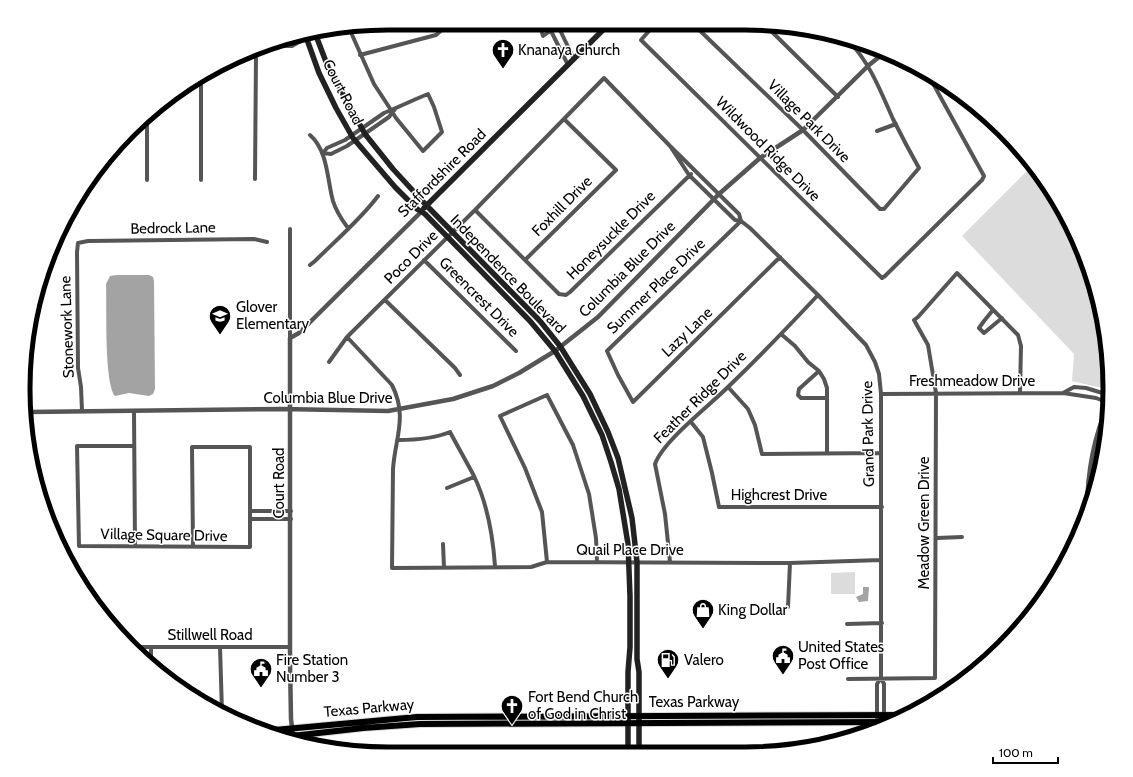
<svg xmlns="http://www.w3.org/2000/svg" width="1133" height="777" font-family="Cabin,sans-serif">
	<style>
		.green { fill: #dcdcdc }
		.water { fill: #a3a3a3 }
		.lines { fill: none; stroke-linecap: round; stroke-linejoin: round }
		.primary-casing { stroke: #dbdbdb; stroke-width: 8 }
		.minor { stroke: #555; stroke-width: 4 }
		.tertiary { stroke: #555; stroke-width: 4.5 }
		.secondary { stroke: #222; stroke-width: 5.5 }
		.primary { stroke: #000; stroke-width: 6 }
		.labels { text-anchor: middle; stroke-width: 3; stroke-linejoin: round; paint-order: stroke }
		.poi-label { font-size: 15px; fill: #000; stroke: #fff; text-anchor: start }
		.street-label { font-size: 15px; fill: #000; stroke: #fff }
		.rim { fill: none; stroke: #000; stroke-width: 5 }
	</style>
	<rect width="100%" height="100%" fill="#fff"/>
	<path class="green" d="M1032 166 1049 186 1082 249 1103 317 1110 390 1072 381 1074 354 962 236Z
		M855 572V594H831V573Z"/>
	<path class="water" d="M117 275H149L153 277 154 281 155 389 153 394 149 396 129 393 115 396C104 382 107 306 106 284L110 276Z
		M863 587H869L868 601 859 602 856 597 863 594Z"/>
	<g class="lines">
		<g class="primary-casing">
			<path id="primary" d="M264 731 417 717 909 715
				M283 737 363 728 420 724 890 722"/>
		</g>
		<path class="minor" d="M539 23 543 36 561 23
			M656 23 641 40 882 278 885 276 982 180 984 176 930 78
			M692 23 803 130 880 209H884L919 168C910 152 901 135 893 119 880 90 871 65 849 41
			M765 25 838 97
			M558 26 574 59
			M349 28 374 84 391 110 396 118 423 151 442 132 434 107 428 94C413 100 399 107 384 113L345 140 327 148 323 153 331 154 347 146 389 117 395 109
			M551 31 568 65
			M284 40 303 38
			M271 46H292L306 38
			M360 55 436 35 444 28 443 23
			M877 131 896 124
			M310 135C328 151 327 179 333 201 336 211 342 220 348 228
			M670 146 689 175 735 220 741 221 750 228 818 295 866 345 875 362 879 374 881 394V678L884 684V718
			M255 179 256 53
			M147 180V118
			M201 180V77
			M93 182V181
			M475 210 559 294 566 295 570 292 691 174
			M741 221 607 351 618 375 633 402 780 257
			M424 260 516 351
			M525 260 616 170 565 120
			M310 265 315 261C336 240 361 219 378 196
			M385 300 455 368 460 375
			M993 310 984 321 979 328 984 333 1002 318
			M781 334 795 346 808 362 819 371 824 379 827 388V453
			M347 337 392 385C408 417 395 438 393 469L392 568 531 567 547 562 790 563 881 560
			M290 338V229
			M329 362 347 337 475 210 604 78 670 146 739 214 741 221
			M819 371 799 389 798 395 801 398H826
			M728 387 748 409 755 425 762 454 881 453
			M1063 393 1074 387 1086 388 1109 395
			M881 394 1063 393 1096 398 1109 403
			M82 411 81 387 78 368 77 252 78 243 88 241 254 239 267 242
			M134 411 135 546
			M691 422 703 437 712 473 719 507H882
			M398 440C415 440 433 439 450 432 458 447 466 461 474 476 487 503 493 537 495 566
			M134 446H77L79 546 250 547V447H192L193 547
			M447 488 474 477
			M250 511H291
			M250 519H291
			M937 538 962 537
			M443 544 444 567
			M547 562 542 512 525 468 500 416 547 395 573 445 589 494 596 538 597 562
			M670 562 665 514 655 464C663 441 709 406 728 387 759 357 789 326 818 295
			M788 607 790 563
			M847 624 882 623
			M130 647H290
			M151 647V664
			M220 647 222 712
			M848 679 935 678 936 393 928 345 914 320 918 317 957 273 1018 335 1021 346 1020 393
			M877 726V684L881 678"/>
		<path class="tertiary" d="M28 412 283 409 388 411 453 399 493 386 519 373 555 351 598 317 719 194 760 158 803 130 869 65 884 53
			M1099 474 1105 444
			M1087 513C1087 475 1093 439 1108 405
			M293 736 291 719 290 661V338L299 333 421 212"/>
		<path class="secondary" d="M315 33 328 67 365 134 393 169 427 206 540 321 560 346 590 394 608 432 618 458 632 518 637 562V659L639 672V754
			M305 34 319 73 336 108 353 138 395 187 417 209 425 214 530 321 555 351 583 396 602 435 611 462 619 489 628 544 630 596V647L628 672V754
			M424 208 610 23"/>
		<use href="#primary" class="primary"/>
	</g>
	<defs>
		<g id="church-pin" transform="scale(1.15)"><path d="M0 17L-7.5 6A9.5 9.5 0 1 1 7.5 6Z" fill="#000" stroke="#fff"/><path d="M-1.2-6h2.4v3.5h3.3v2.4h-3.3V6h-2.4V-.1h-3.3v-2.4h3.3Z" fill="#fff"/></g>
		<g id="school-pin" transform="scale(1.15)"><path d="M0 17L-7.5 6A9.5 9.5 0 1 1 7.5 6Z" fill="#000" stroke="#fff"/><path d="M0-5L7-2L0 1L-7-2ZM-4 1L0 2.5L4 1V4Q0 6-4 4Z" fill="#fff"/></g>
		<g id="shop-pin" transform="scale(1.15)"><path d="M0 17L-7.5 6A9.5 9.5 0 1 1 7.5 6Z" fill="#000" stroke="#fff"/><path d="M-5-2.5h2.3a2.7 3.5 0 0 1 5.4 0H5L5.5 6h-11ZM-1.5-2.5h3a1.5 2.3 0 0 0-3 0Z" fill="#fff"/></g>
		<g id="civic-pin" transform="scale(1.15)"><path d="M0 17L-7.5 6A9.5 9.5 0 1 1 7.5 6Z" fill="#000" stroke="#fff"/><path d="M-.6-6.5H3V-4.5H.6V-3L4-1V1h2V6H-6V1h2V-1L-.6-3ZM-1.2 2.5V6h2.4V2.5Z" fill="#fff"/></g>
		<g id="fuel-pin" transform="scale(1.15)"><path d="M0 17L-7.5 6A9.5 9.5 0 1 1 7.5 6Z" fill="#000" stroke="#fff"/><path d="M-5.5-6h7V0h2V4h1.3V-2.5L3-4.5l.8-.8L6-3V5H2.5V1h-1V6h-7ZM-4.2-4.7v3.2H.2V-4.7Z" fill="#fff"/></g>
	</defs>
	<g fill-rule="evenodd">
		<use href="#church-pin" x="503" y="50"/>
		<use href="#school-pin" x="220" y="316"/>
		<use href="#shop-pin" x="703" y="610"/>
		<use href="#civic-pin" x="783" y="656"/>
		<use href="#fuel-pin" x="668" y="660"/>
		<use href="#civic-pin" x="261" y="669"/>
		<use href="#church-pin" x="512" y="706"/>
	</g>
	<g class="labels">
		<g class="poi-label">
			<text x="518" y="55">Knanaya Church</text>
			<text x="236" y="312">Glover<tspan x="236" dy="17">Elementary</tspan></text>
			<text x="718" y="615">King Dollar</text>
			<text x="798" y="652">United States<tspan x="798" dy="17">Post Office</tspan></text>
			<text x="276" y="665">Fire Station<tspan x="276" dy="17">Number 3</tspan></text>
			<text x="684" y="665">Valero</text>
			<text x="528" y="702">Fort Bend Church<tspan x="528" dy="17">of God in Christ</tspan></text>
		</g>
		<g class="street-label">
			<text transform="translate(343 92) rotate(63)" y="5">Court Road</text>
			<text transform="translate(809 121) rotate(45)" y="5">Village Park Drive</text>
			<text transform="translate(768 149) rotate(45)" y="5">Wildwood Ridge Drive</text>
			<text transform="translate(442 173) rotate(-45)" y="5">Staffordshire Road</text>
			<text transform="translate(562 206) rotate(-45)" y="5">Foxhill Drive</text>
			<text transform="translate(173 228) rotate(-1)" y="5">Bedrock Lane</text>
			<text transform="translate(611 235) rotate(-45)" y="5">Honeysuckle Drive</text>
			<text transform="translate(411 257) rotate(-45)" y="5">Poco Drive</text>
			<text transform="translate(627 269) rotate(-45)" y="5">Columbia Blue Drive</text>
			<text transform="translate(508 274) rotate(46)" y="5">Independence Boulevard</text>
			<text transform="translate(656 286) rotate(-44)" y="5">Summer Place Drive</text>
			<text transform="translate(479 297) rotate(45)" y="5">Greencrest Drive</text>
			<text transform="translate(67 327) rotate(-92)" y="5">Stonework Lane</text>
			<text transform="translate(687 332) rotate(-44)" y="5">Lazy Lane</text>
			<text x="972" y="386">Freshmeadow Drive</text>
			<text transform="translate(700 397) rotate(-45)" y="5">Feather Ridge Drive</text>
			<text x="328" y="403">Columbia Blue Drive</text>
			<text transform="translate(868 434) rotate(-91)" y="5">Grand Park Drive</text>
			<text transform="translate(279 483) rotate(-90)" y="5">Court Road</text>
			<text x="779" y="500">Highcrest Drive</text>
			<text transform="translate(924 523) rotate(-90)" y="5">Meadow Green Drive</text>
			<text transform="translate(164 535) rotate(1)" y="5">Village Square Drive</text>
			<text x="630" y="555">Quail Place Drive</text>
			<text x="210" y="640">Stillwell Road</text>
			<text x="694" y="707">Texas Parkway</text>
			<text transform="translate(369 708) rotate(-5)" y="5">Texas Parkway</text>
		</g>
	</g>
	<path d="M0 0H1133V777H0ZM388 30H745A358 358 0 0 1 1103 388V389A358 358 0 0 1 745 747H388A358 358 0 0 1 30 389V388A358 358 0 0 1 388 30Z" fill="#fff" fill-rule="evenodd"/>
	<path class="rim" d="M388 30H745A358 358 0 0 1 1103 388V389A358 358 0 0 1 745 747H388A358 358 0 0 1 30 389V388A358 358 0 0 1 388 30Z"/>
	<path d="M993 757v6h65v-6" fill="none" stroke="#000000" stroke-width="2"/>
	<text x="999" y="757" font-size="12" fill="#000000" stroke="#ffffff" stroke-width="3" paint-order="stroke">100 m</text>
</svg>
